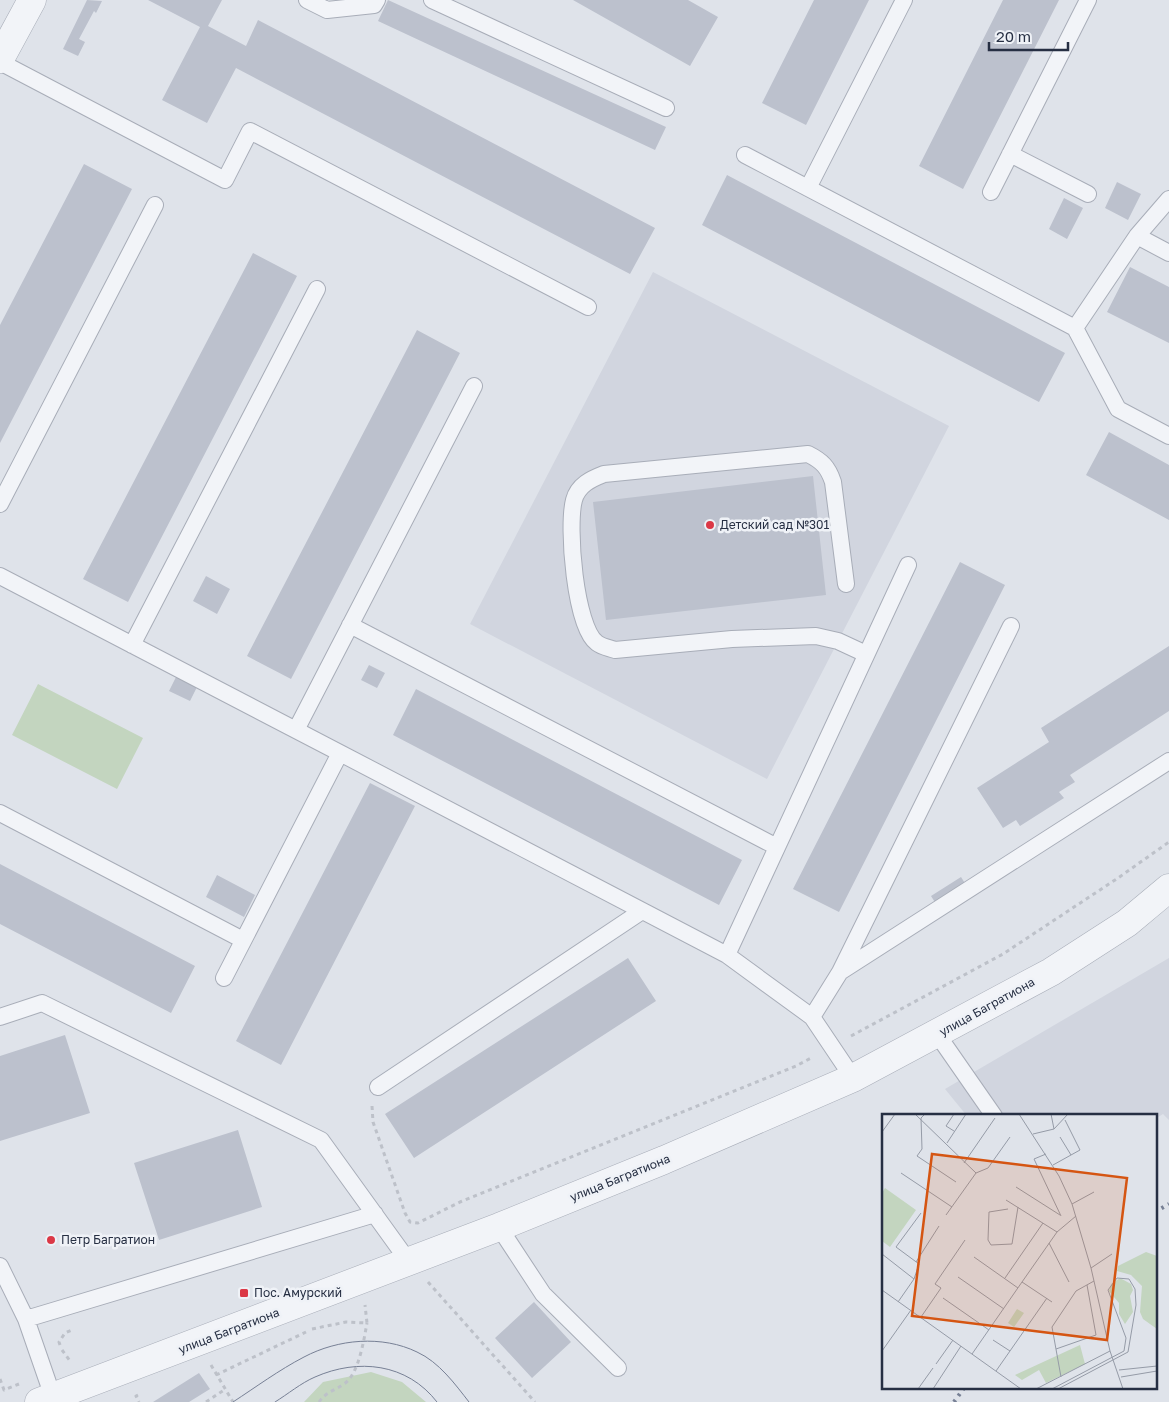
<svg xmlns="http://www.w3.org/2000/svg" width="1169" height="1402" font-family="'Golos Text',sans-serif">
	<style>
		.built { fill: #d1d5df }
		.green { fill: #c3d5bf }
		.building { fill: #bcc1cd }
		.lines { fill: none; stroke-linecap: round; stroke-linejoin: round }
		.service-casing { stroke: #a8adb8; stroke-width: 18 }
		.minor-casing { stroke: #a8adb8; stroke-width: 29 }
		.tertiary-casing { stroke: #a8adb8; stroke-width: 29 }
		.path { stroke: #bdc1c9; stroke-width: 3; stroke-dasharray: 4 4; stroke-linecap: butt }
		.service { stroke: #f2f4f8; stroke-width: 16 }
		.minor { stroke: #f2f4f8; stroke-width: 28 }
		.tertiary { stroke: #f2f4f8; stroke-width: 28 }
		.tram { stroke: #778095; stroke-width: 1 }
		.rail { stroke: #778095; stroke-width: 4; stroke-dasharray: 2.5 5; stroke-linecap: butt }
		.poi-dot { fill: #db3846; stroke: #eff2f7; stroke-width: 2 }
		.labels { text-anchor: middle; stroke-width: 5; stroke-linejoin: round; paint-order: stroke }
		.poi-label { font-size: 12px; fill: #262f43; stroke: #eff2f7; text-anchor: start }
		.street-label { font-size: 12px; fill: #262f43; stroke: #eff2f7 }
		.inset-road { fill: none; stroke: #959ba7; stroke-width: 1 }
		.view { fill: #d55512; fill-opacity: 0.15; stroke: #d55512; stroke-width: 2.5 }
		.inset-edge { fill: none; stroke: #262f43; stroke-width: 2.5 }
	</style>
	<rect width="100%" height="100%" fill="#dfe3ea"/>
	<path class="built" d="M653 272 949 426 767 779 470 624Z
		M1169 958V1120L1163 1114 1155 1119V1116H967L945 1089Z"/>
	<path class="green" d="M38 684 143 738 117 789 12 735Z
		M371 1372 402 1382 426 1402H304L323 1382Z"/>
	<path class="building" d="M87 0 102 1 96 13 94 11 79 39 85 42 78 56 63 49Z
		M148 0H222L208 26 246 46 258 20 655 228 630 274 236 68 207 123 162 100 200 27Z
		M388 0 666 127 655 150 378 21Z
		M573 0H688L718 17 690 66Z
		M814 0H869L806 125 762 103Z
		M1003 0H1059L963 189 919 166Z
		M84 164 132 189 0 443V325Z
		M727 175 1065 353 1039 402 702 225Z
		M1117 182 1141 194 1128 220 1105 208Z
		M1064 198 1083 208 1067 239 1049 229Z
		M253 253 297 276 128 602 83 579Z
		M1130 267 1169 287V343L1107 312Z
		M417 330 460 353 291 679 247 656Z
		M1109 432 1169 465V520L1086 475Z
		M813 476 826 595 606 620 593 502Z
		M960 562 1005 585 839 912 793 889Z
		M206 576 230 589 217 614 193 601Z
		M1169 646V711L1070 775 1075 782 1059 792 1064 798 1020 826 1016 820 1003 828 977 788 1049 742 1041 728Z
		M369 665 385 673 377 688 361 680Z
		M176 677 197 687 190 701 169 691Z
		M416 689 742 860 719 905 393 735Z
		M370 783 415 806 281 1065 236 1041Z
		M0 864 195 966 171 1013 0 924Z
		M217 875 255 895 244 917 206 897Z
		M961 877 968 888 938 907 931 896Z
		M628 958 656 1001 414 1158 385 1114Z
		M65 1035 90 1113 0 1141V1056Z
		M238 1130 262 1207 159 1240 134 1163Z
		M534 1302 571 1342 532 1378 495 1338Z
		M199 1373 210 1389 189 1402H153Z"/>
	<g class="lines">
		<g class="service-casing">
			<path id="service" d="M307 0 327 10 374 5 377 0
				M432 0 666 108
				M0 62 225 180 250 131 588 307
				M1010 154 1088 194
				M745 155 1075 328 1118 409 1169 436
				M808 188 904 0
				M991 192 1088 0
				M1137 236 1169 253
				M1075 328 1137 236 1169 199
				M0 504 155 205
				M0 576 340 753
				M846 584 833 482C828 467 822 461 808 454L604 474C591 479 578 485 574 500 567 526 575 627 597 643 602 647 610 648 615 650L732 639 816 636 838 641 866 654
				M350 625 777 847
				M132 645 317 289
				M296 730 474 386
				M0 813 243 940
				M727 955 908 565
				M840 972 1169 761
				M224 978 340 753 727 955 812 1017 853 1078
				M0 1017 42 1003 321 1140 409 1262
				M812 1017 840 972 1011 626
				M937 1034 994 1116
				M378 1087 642 911
				M499 1227 543 1294 618 1368
				M0 1266 26 1319 375 1214
				M26 1319 53 1397"/>
		</g>
		<g class="minor-casing">
			<path id="minor" d="M0 59 32 0"/>
		</g>
		<g class="tertiary-casing">
			<path id="tertiary" d="M39 1402 499 1227 664 1160 853 1078 1051 972 1127 923 1169 888"/>
		</g>
		<path class="path" d="M851 1036 1003 954 1118 878 1169 842
			M372 1106 373 1122 405 1213 410 1222 418 1223 460 1202 796 1066 813 1057
			M428 1282 535 1402
			M312 1329 346 1322 367 1323 365 1305
			M60 1345 59 1342 65 1333 72 1330
			M62 1350 70 1361
			M211 1365 233 1402
			M216 1375 306 1332
			M0 1379 4 1390 19 1384
			M138 1395 136 1396 139 1402
			M206 1402 224 1390
			M319 1402C326 1392 334 1391 344 1384 359 1374 364 1339 367 1323"/>
		<use href="#service" class="service"/>
		<use href="#minor" class="minor"/>
		<use href="#tertiary" class="tertiary"/>
		<path class="tram" d="M233 1402C256 1387 279 1370 304 1357 338 1339 382 1335 417 1352 439 1362 455 1384 469 1402
			M275 1402C288 1394 301 1383 315 1377 358 1358 407 1363 437 1402"/>
		<path class="rail" d="M1155 1212 1169 1204
			M954 1402 964 1388"/>
	</g>
	<g class="poi-dot">
		<circle cx="710" cy="525" r="5"/>
		<circle cx="51" cy="1240" r="5"/>
		<rect x="239" y="1288" width="10" height="10" rx="2.5"/>
	</g>
	<g class="labels">
		<g class="poi-label">
			<text x="720" y="529">Детский сад №301</text>
			<text x="61" y="1244">Петр Багратион</text>
			<text x="254" y="1297">Пос. Амурский</text>
		</g>
		<g class="street-label">
			<text transform="translate(987 1007) rotate(-29)" y="4">улица Багратиона</text>
			<text transform="translate(620 1178) rotate(-22)" y="4">улица Багратиона</text>
			<text transform="translate(229 1331) rotate(-21)" y="4">улица Багратиона</text>
		</g>
	</g>
	<g transform="translate(882 1114)">
		<rect width="275" height="275" fill="#dfe3ea"/>
		<path d="M3 74 34 96 8 133 0 127V79ZM264 138 275 142V215L261 205 258 198 260 172 249 161 235 157 236 152ZM238 164 249 170 251 176 248 182 251 198 243 210 237 200V189L227 177 229 170ZM135 195 142 199 132 213 126 209ZM198 231 203 250 164 269 157 256 140 266 133 261Z" fill="#c3d5bf"/>
		<path class="inset-road" d="M33 0 94 59M43 0 39 4 40 35 35 42 74 68M72 0 64 12 72 17M137 0 177 62 190 90 209 154 228 237M169 0 172 15M0 18 13 0M151 20 172 15 186 0M178 23 189 41M65 29 84 0M164 40 152 45 179 102M82 49 113 4M171 51 198 36 183 6M19 59 70 93M134 73 178 101M124 86 175 118M190 90 212 78M126 95 107 98 106 126 109 131 130 130 136 93M64 101 94 59 106 54 128 23M167 129 187 168M0 140 32 165 16 188M92 143 136 174M34 148 57 112M209 154 230 140M76 163 122 195M123 164 161 109M32 165 37 150 14 133 39 99M0 176 139 275M61 184 107 216M170 188 140 168 175 118 194 102M39 203 59 174 53 170 83 126M111 226 128 237M174 235 214 221 205 171M0 237 29 196M228 237 241 275M90 240 140 168M54 250 71 226M237 256 275 252M114 257 165 184M179 263 170 213 194 177 212 167M239 263 275 257M36 275 51 254M51 275 79 232M154 275 228 237M170 275 242 237 244 224 226 176 235 164 247 165 253 175 254 191 246 238 176 275"/>
		<path class="view" d="M50 40 245 64 225 226 30 202Z"/>
		<rect width="275" height="275" class="inset-edge"/>
	</g>
	<path d="M989 42v8h79v-8" fill="none" stroke="#262f43" stroke-width="2.5"/>
	<text x="996" y="42" font-size="15" fill="#262f43" stroke="#eff2f7" stroke-width="4" paint-order="stroke">20 m</text>
</svg>
